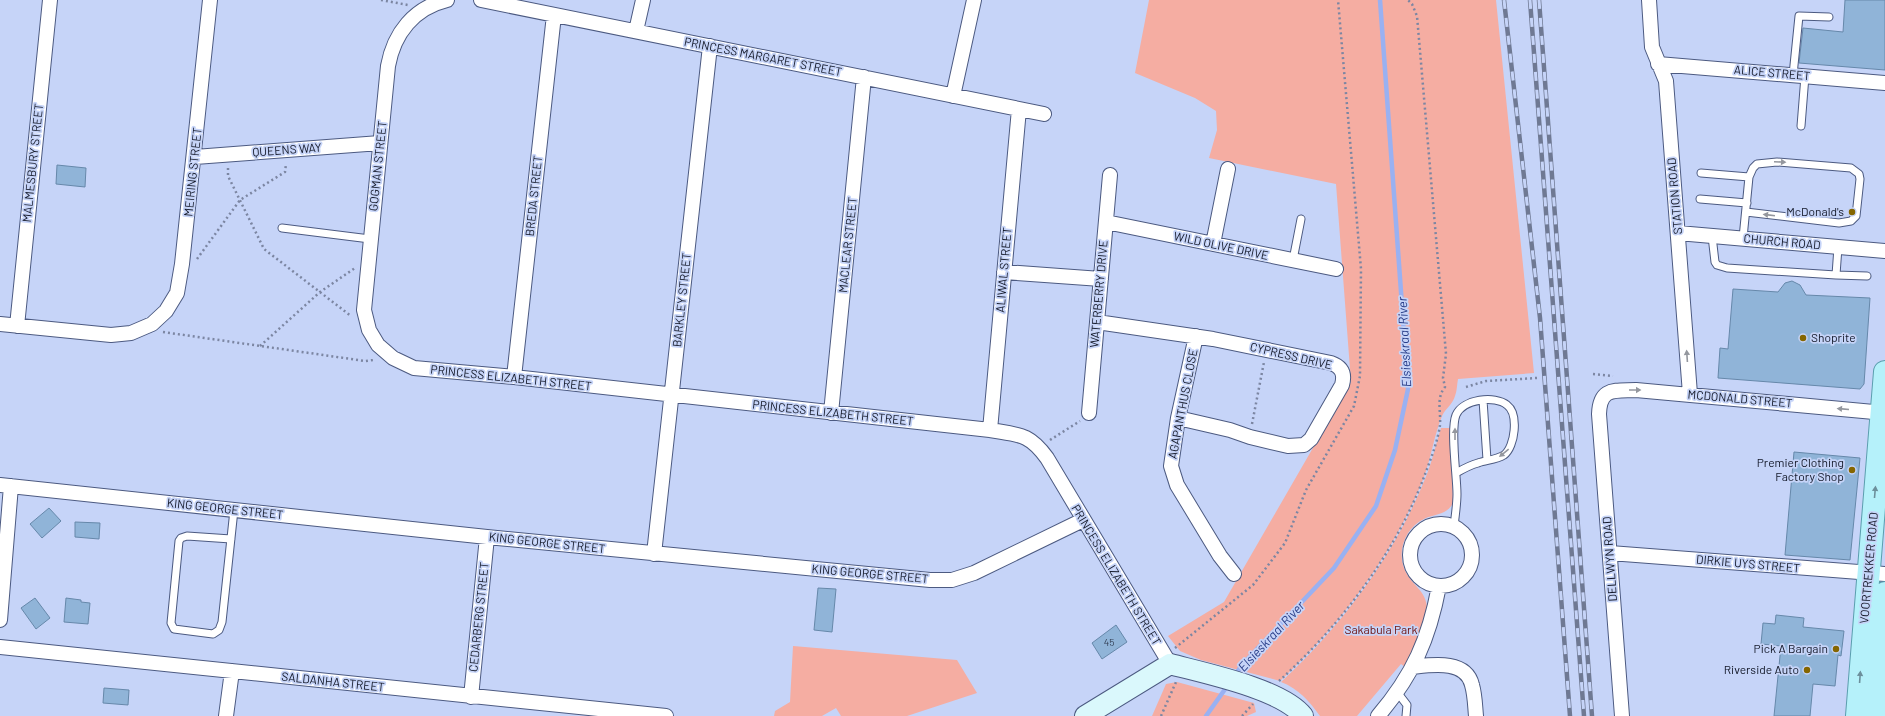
<svg xmlns="http://www.w3.org/2000/svg" width="1885" height="716" font-family="Barlow,sans-serif">
	<style>
		.green { fill: #f5ada2 }
		.lines { fill: none; stroke-linecap: round; stroke-linejoin: round }
		.stream { stroke: #99b1f2; stroke-width: 4.5 }
		.building { fill: #90b4d8; stroke: #68a }
		.lane-casing { stroke: #4c5a81; stroke-width: 9 }
		.street-casing { stroke: #4c5a81; stroke-width: 16 }
		.secondary-casing { stroke: #4c5a81; stroke-width: 22 }
		.primary-casing { stroke: #5b9eae; stroke-width: 24 }
		.path { stroke: #7c86a2; stroke-width: 2.5; stroke-dasharray: 2 3; stroke-linecap: butt }
		.lane { stroke: #fff; stroke-width: 7 }
		.street { stroke: #fff; stroke-width: 14 }
		.secondary { stroke: #daf8fc; stroke-width: 20 }
		.primary { stroke: #b5f1fa; stroke-width: 22 }
		.rail-casing { stroke: #6f7993; stroke-width: 4.5 }
		.rail { stroke: #c6d4f8; stroke-width: 3; stroke-dasharray: 9; stroke-linecap: butt }
		.oneway { fill: #94979e }
		.oneway2 { fill: #6c8f9b }
		.poi-dot { fill: #856600; stroke: #c6d4f8; stroke-width: 1.5 }
		.labels { text-anchor: middle; stroke-width: 3.5; stroke-linejoin: round; paint-order: stroke }
		.number-label { font-size: 10px; fill: #323e53 }
		.street-label { font-size: 12px; fill: #121727; stroke: #c6d4f8 }
		.poi-label { font-size: 12px; fill: #121727; stroke: #c6d4f8; text-anchor: end }
		.park-label { font-size: 12px; fill: #6c0e0b; stroke: #c6d4f8 }
		.water-label { font-size: 13px; font-style: italic; fill: #283d88; stroke: #c6d4f8 }
	</style>
	<rect width="100%" height="100%" fill="#c6d4f8"/>
	<path class="green" d="M1149 0H1496L1534 373 1458 379C1457 384 1457 391 1455 396 1453 404 1445 409 1442 416 1434 436 1431 458 1424 477 1394 554 1340 625 1280 681L1201 660 1180 651 1168 636 1224 602 1351 382 1336 184 1209 158 1217 130 1216 111 1195 98 1135 73Z
		M1441 428H1451L1453 503C1446 516 1436 513 1424 519 1407 527 1398 547 1403 565 1410 588 1430 588 1427 617L1405 667 1401 664 1357 716H1320C1309 701 1299 689 1281 682 1343 625 1396 553 1427 474 1433 459 1436 443 1441 428Z
		M793 646 957 660 977 693 907 716H841L836 708 822 716H774L775 711 790 702Z
		M1177 682 1254 703 1256 712 1247 716H1152L1166 684Z"/>
	<g class="lines">
		<path class="stream" d="M1235 676 1241 666 1334 568 1376 506 1395 450 1408 389 1380 0
			M1206 716 1228 685"/>
	</g>
	<path class="building" d="M1845 0H1885V70L1799 63 1803 28 1843 32Z
		M57 165 86 168 85 187 56 184Z
		M1792 281 1800 285 1806 295 1870 298 1864 384 1860 389 1718 378 1720 348 1728 349 1733 289 1778 292 1785 283Z
		M1794 452 1860 458 1850 560 1785 555Z
		M49 508 61 521 42 538 30 524Z
		M75 522 100 523 99 539 75 537Z
		M818 588 836 589 832 632 814 630Z
		M35 598 50 618 36 629 21 608Z
		M66 598 81 600V602L90 603 88 624 64 622Z
		M1776 615 1804 618 1803 627 1844 631 1841 656 1838 655 1835 686 1813 684 1810 716H1774L1781 646 1761 644 1763 623 1775 624Z
		M1116 625 1127 642 1102 659 1092 643Z
		M104 688 129 690 128 705 103 703Z"/>
	<g class="lines">
		<g class="lane-casing">
			<path id="lane" d="M1793 75 1799 16 1829 17
				M1801 126 1805 76
				M1701 173 1749 177
				M1700 199 1747 203
				M282 228 370 239
				M1712 236 1715 262 1717 265 1727 268 1836 275 1838 247
				M1743 238 1749 177 1753 168 1757 164 1777 162 1851 168 1859 174 1860 179 1856 216 1851 221 1839 223 1746 212
				M1293 260 1301 219
				M1836 275 1867 276
				M1483 400 1487 460
				M1454 527C1455 516 1457 505 1457 494 1457 476 1450 430 1456 415 1463 399 1495 395 1507 405 1519 414 1515 447 1504 455 1496 460 1486 460 1478 463 1470 465 1463 469 1456 473
				M231 539 187 536 181 538 179 541 171 623 174 629 213 634 219 630 222 622 234 510
				M1397 692 1407 705 1406 716"/>
		</g>
		<g class="street-casing">
			<path id="street" d="M447 0C414 8 394 33 388 66L364 310 369 330 378 345 393 358 414 368 514 377 990 430C1019 435 1029 433 1047 458L1170 664
				M481 0 1044 114
				M1649 0 1652 47 1666 81 1690 394
				M636 31 643 0
				M1658 64 1885 83
				M953 96 974 0
				M195 157 380 143
				M1106 222 1336 269
				M1678 233 1885 251
				M1213 244 1228 169
				M1004 272 1101 279
				M1097 322 1213 339 1331 363C1342 367 1345 374 1342 385L1311 439 1304 445 1288 446 1250 437 1230 430 1178 418
				M0 324 111 335 131 333 152 324 166 311 177 293 182 264 210 0
				M17 326 50 0
				M1196 336 1178 418 1171 466 1177 485 1220 556 1234 574
				M514 377 554 15
				M831 413 864 77
				M1089 413 1110 175
				M990 430 1019 109
				M0 485 487 537 930 580H952L974 573 1083 520
				M1410 555a31 31 0 1 1 62 0a31 31 0 1 1-62 0Z
				M1610 553 1885 574
				M654 554 710 46
				M0 620 11 486
				M0 647 666 716
				M1412 667C1431 665 1466 659 1472 685 1475 695 1475 706 1476 716
				M471 697 487 537
				M226 716 232 671
				M1378 716C1413 675 1429 639 1439 586
				M1622 716 1599 414C1600 387 1614 391 1636 390L1885 413"/>
		</g>
		<g class="secondary-casing">
			<path id="secondary" d="M1085 716 1170 664C1204 673 1282 689 1303 716"/>
		</g>
		<g class="primary-casing">
			<path id="primary" d="M1857 716 1885 372
				M1875 716 1885 593"/>
		</g>
		<path class="path" d="M381 0 408 5
			M228 168V176L264 249 351 316
			M197 259 240 200 285 172 286 164
			M163 332 365 361 374 360
			M260 346 320 292 355 268
			M1593 374 1613 376
			M1466 387 1486 381 1537 378
			M1252 424 1264 362
			M1050 440 1080 421
			M1175 648 1253 585 1285 543 1306 490 1354 406 1360 376 1361 269 1338 0
			M1279 681C1340 626 1395 554 1424 477 1430 461 1438 441 1440 425 1441 411 1436 398 1445 387L1443 378 1446 354 1417 16 1412 4 1408 0
			M1161 716 1176 682
			M1242 716 1253 704"/>
		<use href="#lane" class="lane"/>
		<use href="#street" class="street"/>
		<use href="#secondary" class="secondary"/>
		<use href="#primary" class="primary"/>
		<g class="rail-casing">
			<path id="rail" d="M1504 0 1540 318 1570 716
				M1530 0 1584 716
				M1539 0 1592 716"/>
		</g>
		<use href="#rail" class="rail"/>
	</g>
	<defs><path id="oneway-solid" d="M-6-.8H1V-3.2L6.5 0L1 3.2V.8H-6Z"/></defs>
	<g class="oneway">
		<use href="#oneway-solid" transform="translate(1780 162) rotate(3)"/>
		<use href="#oneway-solid" transform="translate(1769 215) rotate(-173)"/>
		<use href="#oneway-solid" transform="translate(1687 356) rotate(-94)"/>
		<use href="#oneway-solid" transform="translate(1635 390)"/>
		<use href="#oneway-solid" transform="translate(1843 409) rotate(-175)"/>
		<use href="#oneway-solid" transform="translate(1455 434) rotate(-90)"/>
		<use href="#oneway-solid" transform="translate(1504 453) rotate(141)"/>
	</g>
	<g class="oneway2">
		<use href="#oneway-solid" transform="translate(1875 492) rotate(-85)"/>
		<use href="#oneway-solid" transform="translate(1860 677) rotate(-86)"/>
	</g>
	<g class="poi-dot">
		<circle cx="1852" cy="212" r="4"/>
		<circle cx="1803" cy="338" r="4"/>
		<circle cx="1852" cy="470" r="4"/>
		<circle cx="1836" cy="649" r="4"/>
		<circle cx="1807" cy="670" r="4"/>
	</g>
	<g class="labels">
		<g class="number-label">
			<text x="1109" y="646">45</text>
		</g>
		<g class="street-label">
			<text transform="translate(763 57) rotate(11)" y="4">PRINCESS MARGARET STREET</text>
			<text transform="translate(1772 73) rotate(5)" y="4">ALICE STREET</text>
			<text transform="translate(287 150) rotate(-4)" y="4">QUEENS WAY</text>
			<text transform="translate(33 163) rotate(-84)" y="4">MALMESBURY STREET</text>
			<text transform="translate(378 166) rotate(-84)" y="4">GOGMAN STREET</text>
			<text transform="translate(193 172) rotate(-84)" y="4">MEIRING STREET</text>
			<text transform="translate(534 196) rotate(-84)" y="4">BREDA STREET</text>
			<text transform="translate(1675 196) rotate(-95)" y="4">STATION ROAD</text>
			<text transform="translate(1782 242) rotate(5)" y="4">CHURCH ROAD</text>
			<text transform="translate(848 245) rotate(-84)" y="4">MACLEAR STREET</text>
			<text transform="translate(1221 246) rotate(12)" y="4">WILD OLIVE DRIVE</text>
			<text transform="translate(1004 270) rotate(-85)" y="4">ALIWAL STREET</text>
			<text transform="translate(1099 294) rotate(-85)" y="4">WATERBERRY DRIVE</text>
			<text transform="translate(682 300) rotate(-84)" y="4">BARKLEY STREET</text>
			<text transform="translate(1291 356) rotate(13)" y="4">CYPRESS DRIVE</text>
			<text transform="translate(511 378) rotate(6)" y="4">PRINCESS ELIZABETH STREET</text>
			<text transform="translate(1740 399) rotate(5)" y="4">MCDONALD STREET</text>
			<text transform="translate(1183 404) rotate(-79)" y="4">AGAPANTHUS CLOSE</text>
			<text transform="translate(833 413) rotate(6)" y="4">PRINCESS ELIZABETH STREET</text>
			<text transform="translate(225 509) rotate(6)" y="4">KING GEORGE STREET</text>
			<text transform="translate(547 543) rotate(6)" y="4">KING GEORGE STREET</text>
			<text transform="translate(1610 559) rotate(-94)" y="4">DELLWYN ROAD</text>
			<text transform="translate(1748 564) rotate(5)" y="4">DIRKIE UYS STREET</text>
			<text transform="translate(1869 568) rotate(-85)" y="4">VOORTREKKER ROAD</text>
			<text transform="translate(870 574) rotate(5)" y="4">KING GEORGE STREET</text>
			<text transform="translate(1116 575) rotate(59)" y="4">PRINCESS ELIZABETH STREET</text>
			<text transform="translate(479 617) rotate(-84)" y="4">CEDARBERG STREET</text>
			<text transform="translate(333 682) rotate(6)" y="4">SALDANHA STREET</text>
		</g>
		<g class="poi-label">
			<text x="1844" y="216">McDonald's</text>
			<text x="1811" y="342" text-anchor="start">Shoprite</text>
			<text x="1844" y="467">Premier Clothing<tspan x="1844" dy="14">Factory Shop</tspan></text>
			<text x="1828" y="653">Pick A Bargain</text>
			<text x="1799" y="674">Riverside Auto</text>
		</g>
		<g class="park-label">
			<text x="1381" y="634">Sakabula Park</text>
		</g>
		<g class="water-label">
			<text transform="translate(1404 342) rotate(-93)" y="5">Elsieskraal River</text>
			<text transform="translate(1271 636) rotate(-47)" y="5">Elsieskraal River</text>
		</g>
	</g>
</svg>
